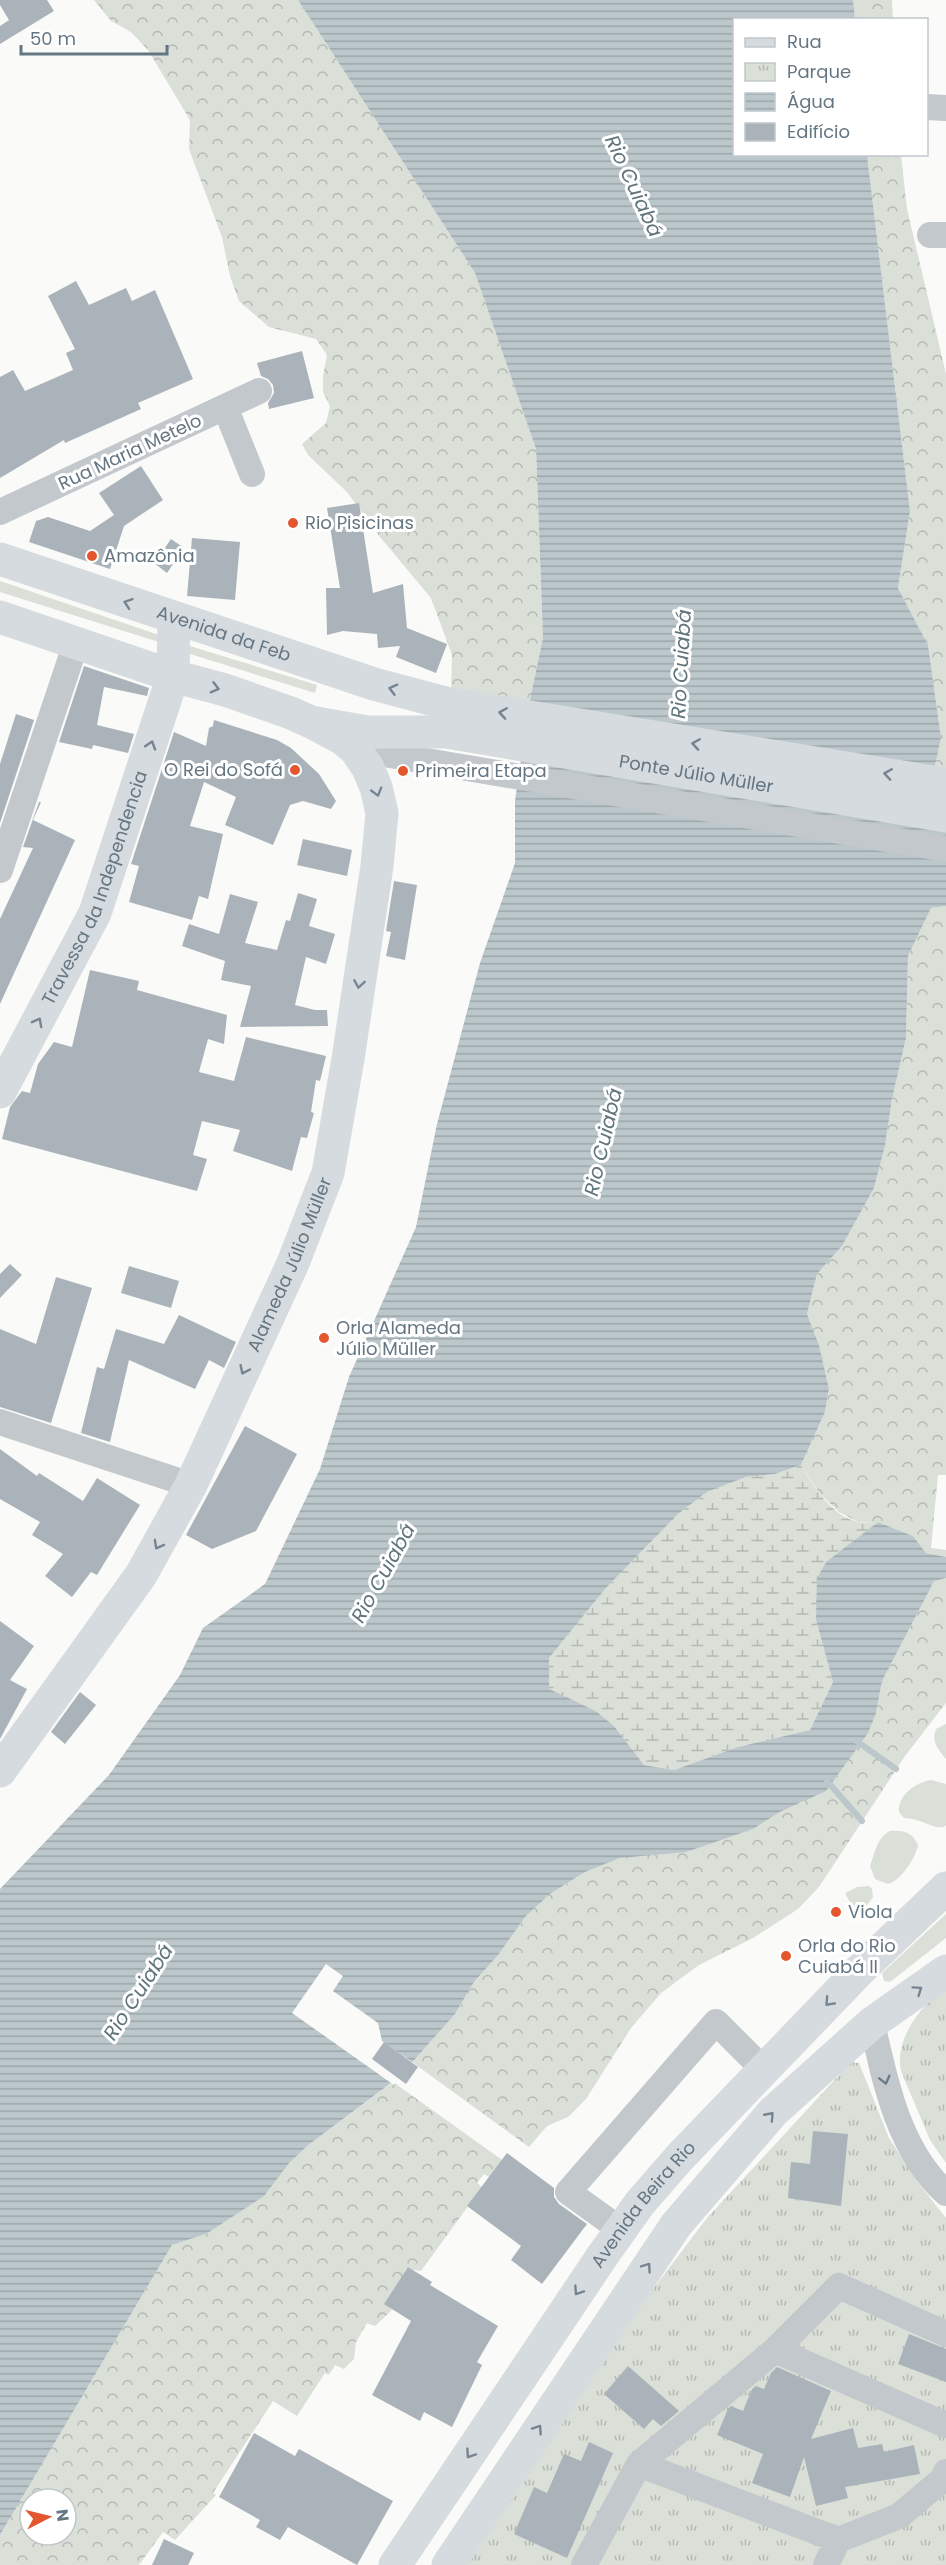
<svg xmlns="http://www.w3.org/2000/svg" width="946" height="2565" font-family="Poppins,sans-serif">
	<style>
		.green { fill: #dadfd7 }
		.forest { fill: url(#forest-crowns); fill-rule: evenodd }
		.wetland { fill: url(#wetland-marsh) }
		.park { fill: url(#park-tufts) }
		.water { fill: url(#water-rules) }
		.pier { fill: #fafaf8 }
		.lines { fill: none; stroke-linecap: round; stroke-linejoin: round }
		.stream { stroke: #bbc7cb; stroke-width: 6 }
		.building { fill: #aab3b9 }
		.minor { stroke: #c3c8cc; stroke-width: 26 }
		.major { stroke: #d6dbdf; stroke-width: 33 }
		.oneway { stroke: #768591 }
		.oneway2 { stroke: #6a7a87 }
		.poi-dot { fill: #e4572e; stroke: #fff; stroke-width: 2 }
		.labels { text-anchor: middle; stroke-width: 6; stroke-linejoin: round; paint-order: stroke }
		.street-label { font-size: 18px; fill: #657683; stroke: #fff }
		.poi-label { font-size: 18px; fill: #657683; stroke: #fff; text-anchor: start }
		.water-label { font-size: 20px; font-style: italic; fill: #60757c; stroke: #fff }
	</style>
	<defs>
		<pattern id="forest-crowns" width="20" height="18" patternUnits="userSpaceOnUse" patternTransform="scale(1.5)"><rect width="20" height="18" fill="#dadfd7"/><path d="M2 6a3 3 0 1 1 6 0M12 15a3 3 0 1 1 6 0" fill="none" stroke="#b4b9b4"/></pattern>
		<pattern id="wetland-marsh" width="20" height="14" patternUnits="userSpaceOnUse" patternTransform="scale(1.5)"><rect width="20" height="14" fill="#dadfd7"/><path d="M1 5h8M5 5V1M11 12h8M15 12V8" fill="none" stroke="#b4b9b4"/></pattern>
		<pattern id="park-tufts" width="24" height="20" patternUnits="userSpaceOnUse" patternTransform="scale(1.5)"><rect width="24" height="20" fill="#dadfd7"/><path d="M3 7l-1-3M5 7V3M7 7l1-3M15 17l-1-3M17 17v-4M19 17l1-3" fill="none" stroke="#b4b9b4"/></pattern>
		<pattern id="water-rules" width="6" height="5" patternUnits="userSpaceOnUse" patternTransform="scale(1.5)"><rect width="6" height="5" fill="#bbc7cb"/><path d="M0 2.5h6" fill="none" stroke="#9ca6aa"/></pattern>
	</defs>
	<rect width="100%" height="100%" fill="#fafaf8"/>
	<path class="green" d="M0 581 162 636V643L0 592Z
		M190 646 317 685 315 693 187 653Z
		M946 1724V1759C938 1749 931 1742 936 1729Z
		M931 1780 946 1784V1825L944 1827C930 1829 922 1818 904 1818L899 1812C897 1796 916 1782 931 1780Z
		M890 1831C904 1830 912 1832 918 1845 916 1857 901 1881 888 1884L875 1879 870 1866C875 1853 877 1837 890 1831Z
		M869 1886 872 1889 873 1897 858 1917 845 1893 857 1887Z
		M946 1914V1938L890 1982 884 1981 882 1973Z"/>
	<path class="forest" d="M94 0H298L475 273 536 449 543 638 529 704 451 692 452 655 431 598 380 537 347 492 308 455 302 444 326 423 330 406 323 392V376L327 355 316 339 269 327 239 301 230 276 222 237 189 149 190 120 148 50 131 32 111 21Z
		M853 0H892L893 19H855Z
		M867 155H901L907 209 946 374V768L935 766 941 738 928 645 898 588 910 511Z
		M946 906V1475H938L931 1548 946 1550V1557L926 1553 913 1536 878 1522H858L839 1512 820 1494 801 1465 825 1412 829 1389 819 1345 807 1314 817 1274 842 1246 874 1188 885 1146 892 1099 906 1038 908 956 931 908Z
		M946 1578V1703L905 1756 819 1887 798 1909 753 1938 699 1965 661 1993 631 2028 586 2099 568 2117 547 2126 529 2147 412 2062 455 2014 474 1982 499 1954 525 1917 550 1894 585 1872 620 1858 721 1839 753 1829 780 1812 803 1802 876 1713 882 1681 934 1580Z
		M393 2082 505 2162 493 2179 484 2174 477 2183 482 2187 421 2271 406 2269 391 2311 375 2326 367 2323 356 2342 354 2359 344 2369 335 2365 329 2375 325 2373 297 2416 273 2401 213 2493 216 2495 175 2540 163 2532 139 2565H0V2535L172 2245 206 2234 307 2146ZM30 2499H66V2535H30Z"/>
	<path class="wetland" d="M801 1465C814 1487 832 1516 858 1522 864 1523 872 1522 878 1522L827 1561 816 1620 833 1682 810 1730 738 1747 674 1770 644 1765 614 1726 596 1711 549 1690V1658L606 1588 678 1514 707 1492 746 1477 775 1474Z"/>
	<path class="park" d="M946 1986V2163L930 2140 901 2071C894 2038 922 2005 946 1986Z
		M851 2062 859 2063 889 2138 919 2184 946 2218V2565H467L637 2310 707 2218Z"/>
	<path class="water" d="M298 0H853L855 19 734 20V154L867 155 910 511 898 588 928 645 941 738 935 766 946 779V906L931 908 908 956 906 1038 892 1099 885 1146 874 1188 842 1246 817 1274 807 1314 819 1345 829 1389 825 1412 801 1465 775 1474 746 1477 707 1492 678 1514 606 1588 549 1658V1689L596 1711 614 1726 644 1765 674 1770 738 1747 810 1730 833 1682 816 1620 817 1578 827 1561 878 1522 913 1536 926 1553 946 1557V1578L934 1581 882 1681 876 1713 868 1733 826 1791 780 1812 753 1829 686 1852 620 1858 585 1872 550 1894 525 1917 499 1954 474 1982 455 2014 399 2077 307 2146 289 2163 264 2196 206 2234 172 2245 0 2535V1889L109 1775 180 1675 203 1628 265 1584 320 1469 349 1377 416 1227 437 1124 480 963 515 863V801L529 704 543 638 536 449 475 273Z"/>
	<path class="pier" d="M326 1964 343 1976 333 1991 378 2023 382 2041 415 2064 394 2085 292 2013Z"/>
	<g class="lines">
		<path class="stream" d="M855 1740 896 1769
			M827 1781 862 1821"/>
	</g>
	<path class="building" d="M0 0H47L54 11 0 44V26L9 20 0 5Z
		M76 281 89 305 126 288 132 301 155 290 193 379 138 403 141 409 65 443 64 440 0 478V377L13 370 25 391 73 370 66 353 75 349 48 296Z
		M302 351 314 398 269 409 268 403 274 393 273 385 268 379 261 376 257 363Z
		M141 466 163 500 124 526 110 569 29 542 36 521 48 517 90 531 114 515 99 493Z
		M359 503 373 593 403 584 407 628 447 644 436 673 396 657 400 646 378 648 377 634 343 631 327 635 326 588H340L327 508Z
		M192 538 240 542 235 600 187 596Z
		M171 539 184 548 167 573 154 563Z
		M84 666 149 688 147 696 104 687 97 725 134 734 128 753 93 745 92 749 59 742Z
		M16 714 34 720 0 823V764Z
		M214 720 277 740 291 748 319 774 336 801 331 809 303 801 290 805 273 845 225 825 236 797 204 782 190 826 223 834 208 899 199 896 192 920 129 902 139 866 131 864 174 732 206 746 209 728 213 726Z
		M39 802H41L33 820 75 840 0 1004V919L33 848 23 847Z
		M303 839 352 850 347 876 297 865Z
		M394 881 417 885 405 960 386 956 391 932 386 931Z
		M298 893 317 899 309 926 335 934 326 964 306 957 295 1005 315 1010H327L328 1026 240 1027 251 986 221 980 225 961 182 946 189 924 219 934 230 894 258 902 245 943 277 950 286 920 290 921Z
		M90 970 139 981 137 990 227 1015 224 1044 208 1039 199 1072 234 1081 246 1037 326 1056 320 1081 316 1080 311 1112 314 1113 307 1138 301 1137 292 1171 233 1151 240 1130 202 1121 193 1155 207 1159 197 1191 2 1139 10 1107 22 1091 30 1093 38 1064 54 1042 72 1047Z
		M10 1264 22 1275 0 1298V1274Z
		M129 1266 179 1281 171 1308 121 1293Z
		M56 1277 92 1288 51 1423 0 1407V1329L36 1344Z
		M179 1315 236 1342 224 1368 209 1360 195 1389 129 1360 110 1442 81 1433 97 1367 104 1369 116 1329 164 1344Z
		M245 1426 297 1454 256 1531 212 1549 186 1535Z
		M0 1449 37 1476 39 1473 83 1501 97 1478 140 1505 97 1575 91 1572 72 1597 45 1576 63 1554 32 1535 40 1522 0 1499Z
		M0 1621 34 1646 10 1680 27 1689 0 1739Z
		M80 1692 96 1705 65 1744 51 1732Z
		M384 2042 418 2067 406 2084 372 2059Z
		M813 2131 848 2134 841 2206 788 2198 791 2162 810 2164Z
		M507 2153 554 2188V2197L559 2204 587 2224 542 2284 511 2260 521 2246 467 2206Z
		M408 2267 432 2282 430 2285 498 2326 477 2362 482 2365 452 2427 424 2412 420 2421 372 2395 411 2321 384 2304Z
		M909 2334 946 2349V2382L898 2364Z
		M628 2366 679 2411 661 2426 653 2419 644 2429 604 2394Z
		M777 2367 831 2391 811 2439 853 2428 858 2448 882 2444 884 2452 914 2445 920 2474 845 2487 848 2498 816 2506 804 2457 790 2497 752 2483 763 2454 717 2435 728 2409 731 2406 743 2411 752 2389 756 2386 764 2389 771 2373Z
		M254 2433 295 2456 299 2449 393 2501 357 2565 288 2527 280 2540 256 2527 260 2520 219 2497Z
		M589 2442 613 2453 567 2558 514 2534 534 2487 547 2493 564 2454 581 2461Z
		M164 2539 194 2553 188 2565H152Z"/>
	<g class="lines">
		<path class="minor" d="M926 107 946 108
			M930 235H946
			M225 407 252 474
			M0 512 259 391
			M355 749 946 849
			M0 870 76 643
			M0 1422 191 1485
			M872 2023C885 2082 899 2151 946 2193
			M621 2230 568 2192 716 2022 765 2071
			M775 2350 946 2425
			M639 2464 838 2540 899 2516 942 2480 946 2472
			M584 2565 639 2464 775 2350 839 2286 946 2334
			M826 2565 838 2540"/>
		<g class="major">
			<path id="s1" d="M0 559 374 684 449 704 946 784"/>
			<path id="s2" d="M0 617 173 676 225 690 291 713 311 722 367 732H446L946 816"/>
			<path id="s3" d="M0 1092 95 913 173 676 174 619"/>
			<path id="s4" d="M0 1771 141 1575 191 1485 293 1263 328 1173 348 1059 377 866 382 813 376 787 368 768 355 749 343 739 311 722"/>
			<path id="s5" d="M395 2565 603 2255 640 2203 680 2157 859 1971 946 1888"/>
			<path d="M448 2565 676 2225 773 2112 872 2023 946 1971"/>
		</g>
	</g>
	<defs><path id="oneway-chevron" d="M-2-3.5L2.5 0L-2 3.5" fill="none" stroke-width="1.6" stroke-linecap="round" stroke-linejoin="round" transform="scale(1.5)"/></defs>
	<g class="oneway">
		<use href="#oneway-chevron" transform="translate(128 603) rotate(-161)"/>
		<use href="#oneway-chevron" transform="translate(215 688) rotate(15)"/>
		<use href="#oneway-chevron" transform="translate(393 689) rotate(-165)"/>
		<use href="#oneway-chevron" transform="translate(503 713) rotate(-171)"/>
		<use href="#oneway-chevron" transform="translate(696 744) rotate(-171)"/>
		<use href="#oneway-chevron" transform="translate(151 745) rotate(-72)"/>
		<use href="#oneway-chevron" transform="translate(888 774) rotate(-171)"/>
		<use href="#oneway-chevron" transform="translate(377 792) rotate(74)"/>
		<use href="#oneway-chevron" transform="translate(359 984) rotate(99)"/>
		<use href="#oneway-chevron" transform="translate(38 1022) rotate(-62)"/>
		<use href="#oneway-chevron" transform="translate(244 1370) rotate(115)"/>
		<use href="#oneway-chevron" transform="translate(158 1545) rotate(119)"/>
		<use href="#oneway-chevron" transform="translate(918 1990) rotate(-35)"/>
		<use href="#oneway-chevron" transform="translate(829 2002) rotate(133)"/>
		<use href="#oneway-chevron" transform="translate(770 2116) rotate(-48)"/>
		<use href="#oneway-chevron" transform="translate(647 2267) rotate(-55)"/>
		<use href="#oneway-chevron" transform="translate(578 2291) rotate(124)"/>
		<use href="#oneway-chevron" transform="translate(538 2429) rotate(-56)"/>
		<use href="#oneway-chevron" transform="translate(470 2454) rotate(124)"/>
	</g>
	<use class="oneway2" href="#oneway-chevron" transform="translate(885 2080) rotate(76)"/>
	<g class="poi-dot">
		<circle cx="293" cy="523" r="6"/>
		<circle cx="92" cy="556" r="6"/>
		<circle cx="295" cy="770" r="6"/>
		<circle cx="403" cy="771" r="6"/>
		<circle cx="324" cy="1338" r="6"/>
		<circle cx="836" cy="1912" r="6"/>
		<circle cx="786" cy="1956" r="6"/>
	</g>
	<g class="labels">
		<g class="street-label">
			<text transform="translate(130 452) rotate(-25)" y="6">Rua Maria Metelo</text>
			<text dy="6" stroke="none"><textPath href="#s1" startOffset="236">Avenida da Feb</textPath></text>
			<text dy="6" stroke="none"><textPath href="#s2" startOffset="718">Ponte Júlio Müller</textPath></text>
			<text dy="6" stroke="none"><textPath href="#s3" startOffset="226">Travessa da Independencia</textPath></text>
			<text dy="6" stroke="none"><textPath href="#s4" startOffset="586">Alameda Júlio Müller</textPath></text>
			<text dy="6" stroke="none"><textPath href="#s5" startOffset="438">Avenida Beira Rio</textPath></text>
		</g>
		<g class="poi-label">
			<text x="305" y="529">Rio Pisicinas</text>
			<text x="104" y="562">Amazônia</text>
			<text x="283" y="776" text-anchor="end">O Rei do Sofá</text>
			<text x="415" y="777">Primeira Etapa</text>
			<text x="336" y="1334">Orla Alameda<tspan x="336" dy="21">Júlio Müller</tspan></text>
			<text x="848" y="1918">Viola</text>
			<text x="798" y="1952">Orla do Rio<tspan x="798" dy="21">Cuiabá II</tspan></text>
		</g>
		<g class="water-label">
			<text transform="translate(634 186) rotate(65)" y="7">Rio Cuiabá</text>
			<text transform="translate(681 664) rotate(-87)" y="7">Rio Cuiabá</text>
			<text transform="translate(603 1142) rotate(-77)" y="7">Rio Cuiabá</text>
			<text transform="translate(383 1573) rotate(-61)" y="7">Rio Cuiabá</text>
			<text transform="translate(138 1992) rotate(-57)" y="7">Rio Cuiabá</text>
		</g>
	</g>
	<rect x="733" y="18" width="195" height="138" fill="#ffffff" stroke="#c1c8cd" stroke-width="1.5"/>
	<rect x="745" y="38" width="30" height="9" fill="#d6dbdf" stroke="#c1c8cd" stroke-width="1.5"/>
	<text x="787" y="48" font-size="18" fill="#657683">Rua</text>
	<rect x="745" y="63" width="30" height="18" fill="url(#park-tufts)" stroke="#c1c8cd" stroke-width="1.5"/>
	<text x="787" y="78" font-size="18" fill="#657683">Parque</text>
	<rect x="745" y="93" width="30" height="18" fill="url(#water-rules)" stroke="#c1c8cd" stroke-width="1.5"/>
	<text x="787" y="108" font-size="18" fill="#657683">Água</text>
	<rect x="745" y="123" width="30" height="18" fill="#aab3b9" stroke="#c1c8cd" stroke-width="1.5"/>
	<text x="787" y="138" font-size="18" fill="#657683">Edifício</text>
	<g transform="translate(48 2517) rotate(83)"><circle r="28" fill="#ffffff" stroke="#c1c8cd" stroke-width="1.5"/>
	<path d="M0-4.5L10 22L0 15L-10 22Z" fill="#e4572e"/>
	<text y="-9" font-size="16" font-weight="bold" text-anchor="middle" fill="#657683">N</text>
	</g>
	<path d="M21 45v9h146v-9" fill="none" stroke="#657683" stroke-width="3"/>
	<text x="30" y="45" font-size="18" fill="#657683" stroke="#ffffff" stroke-width="4.5" paint-order="stroke">50 m</text>
</svg>
